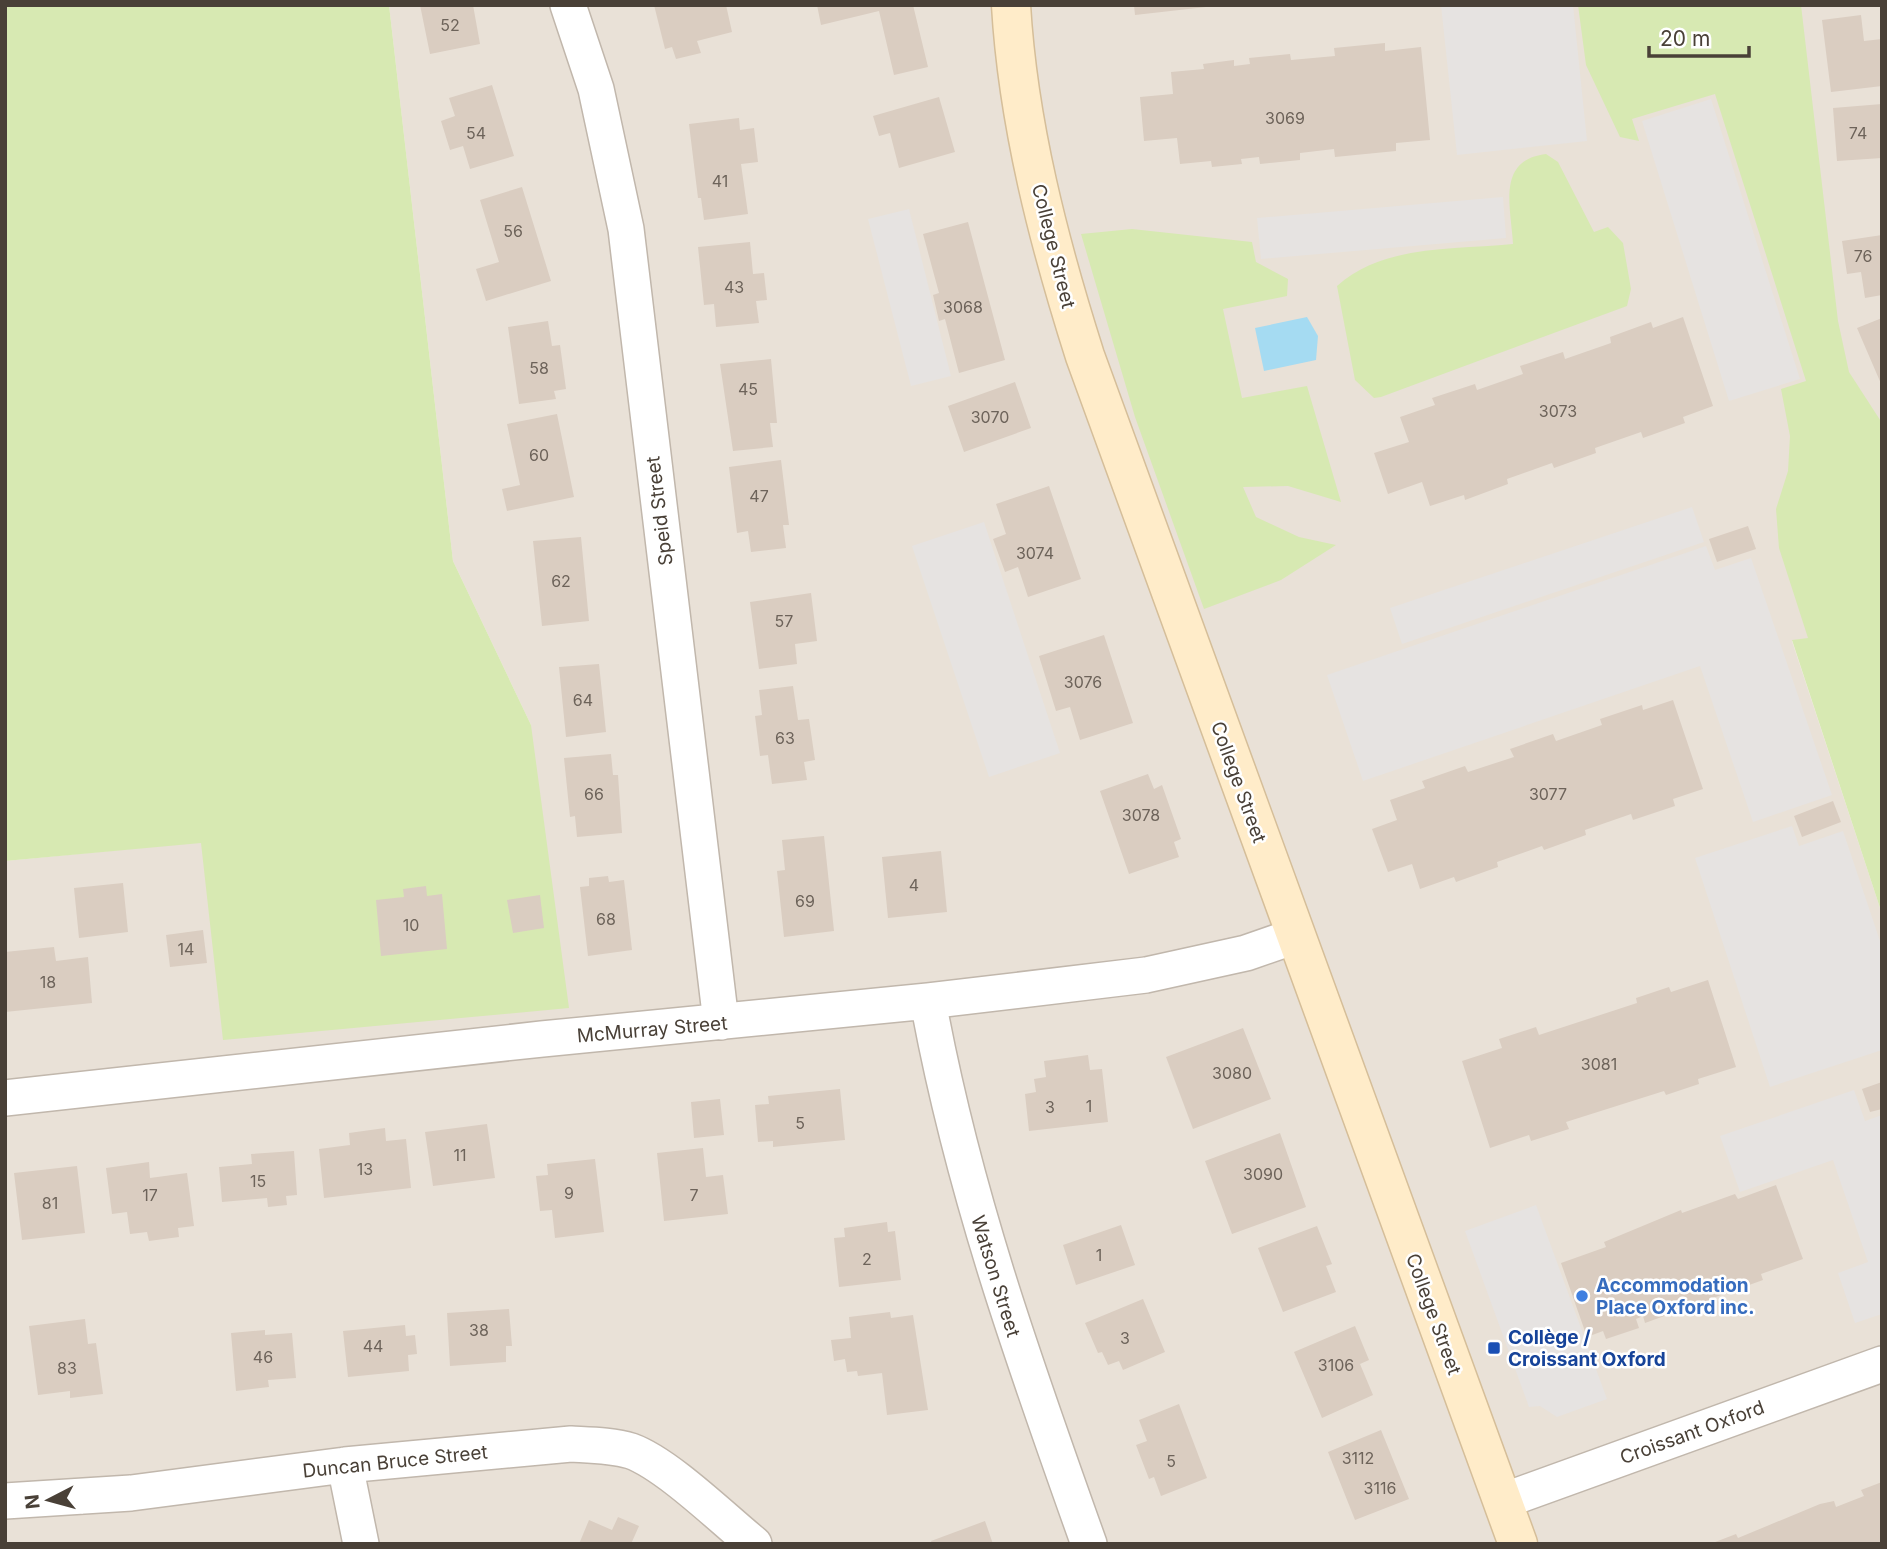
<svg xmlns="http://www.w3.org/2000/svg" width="1887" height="1549" font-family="Inter,sans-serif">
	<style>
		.residential { fill: #e9e1d7 }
		.green { fill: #d7e9b2 }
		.parking { fill: #e6e3e1 }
		.water { fill: #a5dbf2 }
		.building { fill: #dacdc1 }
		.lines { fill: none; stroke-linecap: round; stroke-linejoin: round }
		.street-casing { stroke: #c1b7ac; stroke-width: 38 }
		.secondary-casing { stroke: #d5be99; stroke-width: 41 }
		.street { stroke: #fff; stroke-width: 35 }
		.secondary { stroke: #ffecc9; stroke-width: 38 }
		.shop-dot { fill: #3f7fe0; stroke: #fff; stroke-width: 2.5 }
		.transit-dot { fill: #1a4fb4; stroke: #fff; stroke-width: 2.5 }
		.labels { text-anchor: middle; stroke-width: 5; stroke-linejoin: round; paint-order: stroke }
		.number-label { font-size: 16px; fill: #6d635a }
		.street-label { font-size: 19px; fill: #494037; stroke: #fff }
		.shop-label { font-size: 19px; font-weight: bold; fill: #366cbe; stroke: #fff; text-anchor: start }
		.transit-label { font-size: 19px; font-weight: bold; fill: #164399; stroke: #fff; text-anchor: start }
	</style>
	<rect width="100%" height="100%" fill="#f5f0e9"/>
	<path class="residential" d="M389 5H1882V628L1792 641 1882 914V1544H5V861L201 842 531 725 453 561Z"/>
	<path class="green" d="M5 5H389L453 561 531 725 569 1008 223 1040 201 843 5 861Z
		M1578 5H1801L1838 321 1849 372 1882 423V914L1792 640 1808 638 1779 548 1776 509 1788 471 1790 436 1781 389 1806 381 1715 94 1632 119 1639 141 1620 137 1586 65Z
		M1546 154 1558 162 1594 232 1608 227 1623 243 1631 289 1627 306 1381 397 1374 398 1355 380 1337 286C1384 244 1453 250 1513 244 1511 207 1496 160 1546 154Z
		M1132 229 1252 242 1256 262 1288 279 1287 296 1223 309 1242 398 1307 386 1341 502 1288 486 1243 487 1256 517 1299 537 1336 545 1281 580 1204 609 1135 417 1081 234Z"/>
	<path class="parking" d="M1441 5H1573L1587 141 1457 155Z
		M1711 99 1800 379 1729 401 1642 121Z
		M1503 197 1506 238 1261 259 1257 218Z
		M909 209 951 376 911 386 868 219Z
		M1692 507 1704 542 1402 644 1390 608Z
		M984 522 1060 753 989 777 912 546Z
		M1706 546 1715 570 1751 558 1832 795 1753 822 1700 666 1363 781 1327 675Z
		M1792 826 1799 846 1843 831 1882 947V1050L1770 1087 1695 858Z
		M1854 1090 1865 1121 1882 1115V1314L1855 1323 1838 1273 1868 1262 1833 1160 1740 1192 1720 1136Z
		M1536 1205 1607 1399 1557 1417 1540 1406 1529 1407 1465 1231Z"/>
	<path class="water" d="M1307 317 1318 336 1316 360 1264 371 1255 328Z"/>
	<path class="building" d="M420 5H473L480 44 430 54Z
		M654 5H726L732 32 697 41 701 53 676 59 672 47 665 49Z
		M817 5H913L928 67 894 75 879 11 821 25Z
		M1134 5H1206V7L1135 15Z
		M1861 15 1864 41 1882 39V86L1831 92 1822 20Z
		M1385 43V51L1421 47 1430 140 1396 143V151L1335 157 1334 149 1300 153V160L1260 164 1259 157 1241 159 1242 164 1212 167 1211 161 1180 164 1177 138 1144 141 1140 97 1173 94 1171 72 1204 69 1203 64 1234 60V66L1250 64 1249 58 1290 54 1291 60 1335 56 1334 48Z
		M492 85 514 156 470 169 463 146 450 150 441 121 455 116 449 98Z
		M939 97 955 152 899 168 890 133 879 136 873 116Z
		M1882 104V158L1837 161 1833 108Z
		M739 118 740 130 754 128 758 162 741 164 748 214 704 220 701 198H698L689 124Z
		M522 187 551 281 486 301 476 269 499 262 480 200Z
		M968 222 1005 360 959 373 945 319 939 321 933 295 939 293 923 234Z
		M1882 235V295L1865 298 1861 272 1847 274 1842 241Z
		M750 242 753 274 764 273 767 300 756 301 759 323 716 327 714 304 704 305 698 247Z
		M1683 317 1713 406 1683 417 1685 423 1643 438 1641 432 1595 448 1596 453 1554 468 1552 463 1507 479 1508 484 1465 500 1464 495 1430 506 1422 482 1388 494 1374 453 1409 442 1400 417 1435 405 1432 398 1475 384 1477 390 1523 374 1520 366 1563 352 1565 359 1611 343 1610 337 1651 322 1653 328Z
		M1882 318V386L1857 328Z
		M548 321 552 346 560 345 566 389 554 391 556 399 519 404 508 327Z
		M771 359 777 423H770L773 447 733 451 720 364Z
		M1015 382 1031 428 964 452 948 406Z
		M557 414 574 497 507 511 502 489 520 485 507 424Z
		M781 460 789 525H783L786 548 751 552 748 531 737 533 729 467Z
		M1049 486 1081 579 1028 597 1018 567 1005 572 993 539 1006 534 996 504Z
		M1748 526 1756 549 1717 562 1709 539Z
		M581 537 589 621 542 626 533 541Z
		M811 593 817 641 795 644 797 664 759 669 750 602Z
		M1104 635 1133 723 1080 740 1070 707 1056 711 1039 656Z
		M599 664 606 732 566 737 559 667Z
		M793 686 798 720 809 719 815 760 804 762 807 780 772 784 768 755 760 756 755 716 762 715 759 690Z
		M1673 700 1703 789 1673 799 1675 806 1633 820 1631 814 1585 830 1586 835 1544 850 1542 846 1497 862 1498 867 1456 882 1454 877 1420 889 1412 864 1388 872 1372 829 1397 820 1390 800 1425 788 1422 781 1465 766 1468 772 1514 757 1510 749 1553 734 1556 741 1602 725 1600 719 1642 705 1643 710Z
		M611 754 613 775H618L622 833 577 837 575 816 570 817 564 758Z
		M1148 774 1154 789 1162 785 1181 839 1174 842 1179 857 1129 874 1100 791Z
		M1833 801 1841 822 1802 837 1794 816Z
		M824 836 834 931 784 937 777 871 785 870 782 840Z
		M941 851 947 912 888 918 882 857Z
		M608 876 609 882 624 880 632 950 588 956 580 887 589 886V878Z
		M123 883 128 932 79 938 74 888Z
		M426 886 427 896 442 894 447 949 381 956 376 900 404 897 403 889Z
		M540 895 544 928 513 933 507 900Z
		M203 930 207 963 170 967 166 935Z
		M54 947 56 961 88 957 92 1003 5 1012V952Z
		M1708 980 1736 1067 1698 1079 1699 1084 1666 1095 1664 1091 1566 1122 1569 1129 1531 1141 1529 1135 1490 1148 1462 1061 1502 1048 1499 1039 1536 1027 1539 1035 1637 1003 1636 998 1669 987 1671 992Z
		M1243 1028 1271 1099 1193 1129 1166 1057Z
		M1088 1055 1090 1070 1102 1069 1108 1122 1029 1131 1025 1094 1036 1092 1034 1079 1046 1077 1044 1061Z
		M1882 1082V1109L1870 1112 1862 1089Z
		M840 1089 845 1140 773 1147V1141L758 1142 755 1105 769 1104 768 1096Z
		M720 1099 724 1135 694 1138 691 1102Z
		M487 1124 495 1178 433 1186 425 1132Z
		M385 1128 386 1141 406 1139 411 1188 324 1198 319 1149 350 1145 349 1133Z
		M1280 1133 1306 1207 1232 1234 1205 1161Z
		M703 1148 706 1177 723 1175 728 1214 664 1221 657 1153Z
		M294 1151 297 1195 286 1196 287 1205 268 1207 267 1198 222 1202 219 1167 252 1164 251 1154Z
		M595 1159 604 1232 555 1238 552 1210 540 1211 536 1176 548 1175 547 1164Z
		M149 1162 150 1178 187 1173 194 1226 178 1228 179 1237 149 1241 147 1232 130 1234 127 1212 112 1214 106 1168Z
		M77 1166 85 1233 22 1240 14 1173Z
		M1776 1185 1803 1259 1761 1274 1763 1280 1713 1298 1715 1303 1680 1316 1678 1311 1645 1323 1643 1316 1636 1319 1639 1328 1606 1339 1603 1331 1587 1337 1561 1263 1606 1247 1604 1242 1681 1210 1682 1213 1735 1194 1738 1199Z
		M887 1222 888 1232 895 1231 901 1280 839 1287 834 1238 845 1237 844 1228Z
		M1121 1225 1135 1265 1076 1285 1063 1245Z
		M1317 1226 1332 1264 1326 1266 1336 1292 1283 1312 1258 1248Z
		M1143 1299 1165 1352 1123 1370 1119 1361 1108 1365 1102 1352 1098 1353 1085 1323Z
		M509 1309 512 1346H506V1362L450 1366 447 1313Z
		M890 1312 891 1318 913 1315 928 1410 887 1415 882 1373 858 1376 857 1371 847 1372 845 1359 834 1361 831 1340 851 1338 849 1317Z
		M85 1319 88 1344 96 1343 103 1394 70 1398V1391L38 1395 29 1326Z
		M405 1325 406 1336 415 1335 417 1354 408 1355 409 1371 348 1377 343 1331Z
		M1355 1326 1369 1360 1360 1364 1373 1395 1322 1418 1294 1352Z
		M265 1330V1335L292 1333 296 1378 268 1380 269 1387 236 1391 231 1333Z
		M1179 1404 1207 1478 1161 1496 1154 1477 1149 1479 1136 1445 1147 1441 1139 1420Z
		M1381 1430 1409 1499 1355 1520 1328 1452Z
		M1882 1482V1544H1710L1736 1534 1738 1538 1820 1504 1834 1501 1836 1507 1864 1496 1861 1490Z
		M618 1517 639 1526 631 1544H579L589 1520 612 1530Z
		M985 1521 993 1544H932L931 1541Z"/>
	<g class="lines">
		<g class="street-casing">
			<path id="street" d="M568 5 596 89 626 229 721 1022
				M928 1001C963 1192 1024 1362 1089 1544
				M5 1098 542 1039 928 1001 1146 975 1246 953 1295 936
				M345 1465 361 1544
				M5 1501 131 1493 345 1465 571 1444C590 1445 612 1445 631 1451 667 1464 722 1518 754 1544
				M1503 1501 1882 1364"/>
		</g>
		<g class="secondary-casing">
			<path id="secondary" d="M1011 5C1018 124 1049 243 1085 356L1518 1544"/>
		</g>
		<use href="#street" class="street"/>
		<use href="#secondary" class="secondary"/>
	</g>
	<circle class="shop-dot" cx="1582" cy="1296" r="7"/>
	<rect class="transit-dot" x="1487" y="1341" width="14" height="14" rx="3.5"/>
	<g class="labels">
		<g class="number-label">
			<text x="450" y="31">52</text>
			<text x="1285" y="124">3069</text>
			<text x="476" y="139">54</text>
			<text x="1858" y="139">74</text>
			<text x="720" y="187">41</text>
			<text x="513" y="237">56</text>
			<text x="1863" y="262">76</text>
			<text x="734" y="293">43</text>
			<text x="963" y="313">3068</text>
			<text x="539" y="374">58</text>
			<text x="748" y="395">45</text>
			<text x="1558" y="417">3073</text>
			<text x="990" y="423">3070</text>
			<text x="539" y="461">60</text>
			<text x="759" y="502">47</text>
			<text x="1035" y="559">3074</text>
			<text x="561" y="587">62</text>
			<text x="784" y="627">57</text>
			<text x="1083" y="688">3076</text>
			<text x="583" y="706">64</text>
			<text x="785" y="744">63</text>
			<text x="594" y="800">66</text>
			<text x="1548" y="800">3077</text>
			<text x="1141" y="821">3078</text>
			<text x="914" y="891">4</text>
			<text x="805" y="907">69</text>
			<text x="606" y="925">68</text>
			<text x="411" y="931">10</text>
			<text x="186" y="955">14</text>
			<text x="48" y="988">18</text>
			<text x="1599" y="1070">3081</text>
			<text x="1232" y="1079">3080</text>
			<text x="1089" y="1112">1</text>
			<text x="1050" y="1113">3</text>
			<text x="800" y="1129">5</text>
			<text x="460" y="1161">11</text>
			<text x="365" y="1175">13</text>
			<text x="1263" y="1180">3090</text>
			<text x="258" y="1187">15</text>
			<text x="569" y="1199">9</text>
			<text x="150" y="1201">17</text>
			<text x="694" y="1201">7</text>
			<text x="50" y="1209">81</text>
			<text x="1099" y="1261">1</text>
			<text x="867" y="1265">2</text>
			<text x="479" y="1336">38</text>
			<text x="1125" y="1344">3</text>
			<text x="373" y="1352">44</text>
			<text x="263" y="1363">46</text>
			<text x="1336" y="1371">3106</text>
			<text x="67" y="1374">83</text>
			<text x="1358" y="1464">3112</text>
			<text x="1171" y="1467">5</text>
			<text x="1380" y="1494">3116</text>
		</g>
		<g class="street-label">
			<text transform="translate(1054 246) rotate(76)" y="7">College Street</text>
			<text transform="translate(659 511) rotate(-97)" y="7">Speid Street</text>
			<text transform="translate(1239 782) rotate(70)" y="7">College Street</text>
			<text transform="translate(652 1029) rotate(-5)" y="7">McMurray Street</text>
			<text transform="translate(996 1276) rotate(73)" y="7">Watson Street</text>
			<text transform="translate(1434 1314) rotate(70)" y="7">College Street</text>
			<text transform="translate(1692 1432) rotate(-20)" y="7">Croissant Oxford</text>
			<text transform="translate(395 1461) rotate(-6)" y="7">Duncan Bruce Street</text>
		</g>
		<g class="shop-label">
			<text x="1596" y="1292">Accommodation<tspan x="1596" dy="22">Place Oxford inc.</tspan></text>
		</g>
		<g class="transit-label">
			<text x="1508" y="1344">Collège /<tspan x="1508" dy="22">Croissant Oxford</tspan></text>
		</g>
	</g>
	<rect width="1887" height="1549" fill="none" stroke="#494037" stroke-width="14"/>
	<g transform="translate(49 1500) rotate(264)" stroke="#ffffff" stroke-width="5" paint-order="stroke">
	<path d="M0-5L12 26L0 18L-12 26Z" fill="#494037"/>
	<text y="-10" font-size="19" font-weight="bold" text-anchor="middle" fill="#494037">N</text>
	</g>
	<path d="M1649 46v10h100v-10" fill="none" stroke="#494037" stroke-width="3.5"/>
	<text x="1660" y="46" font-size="21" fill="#494037" stroke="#ffffff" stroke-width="5" paint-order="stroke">20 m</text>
</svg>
